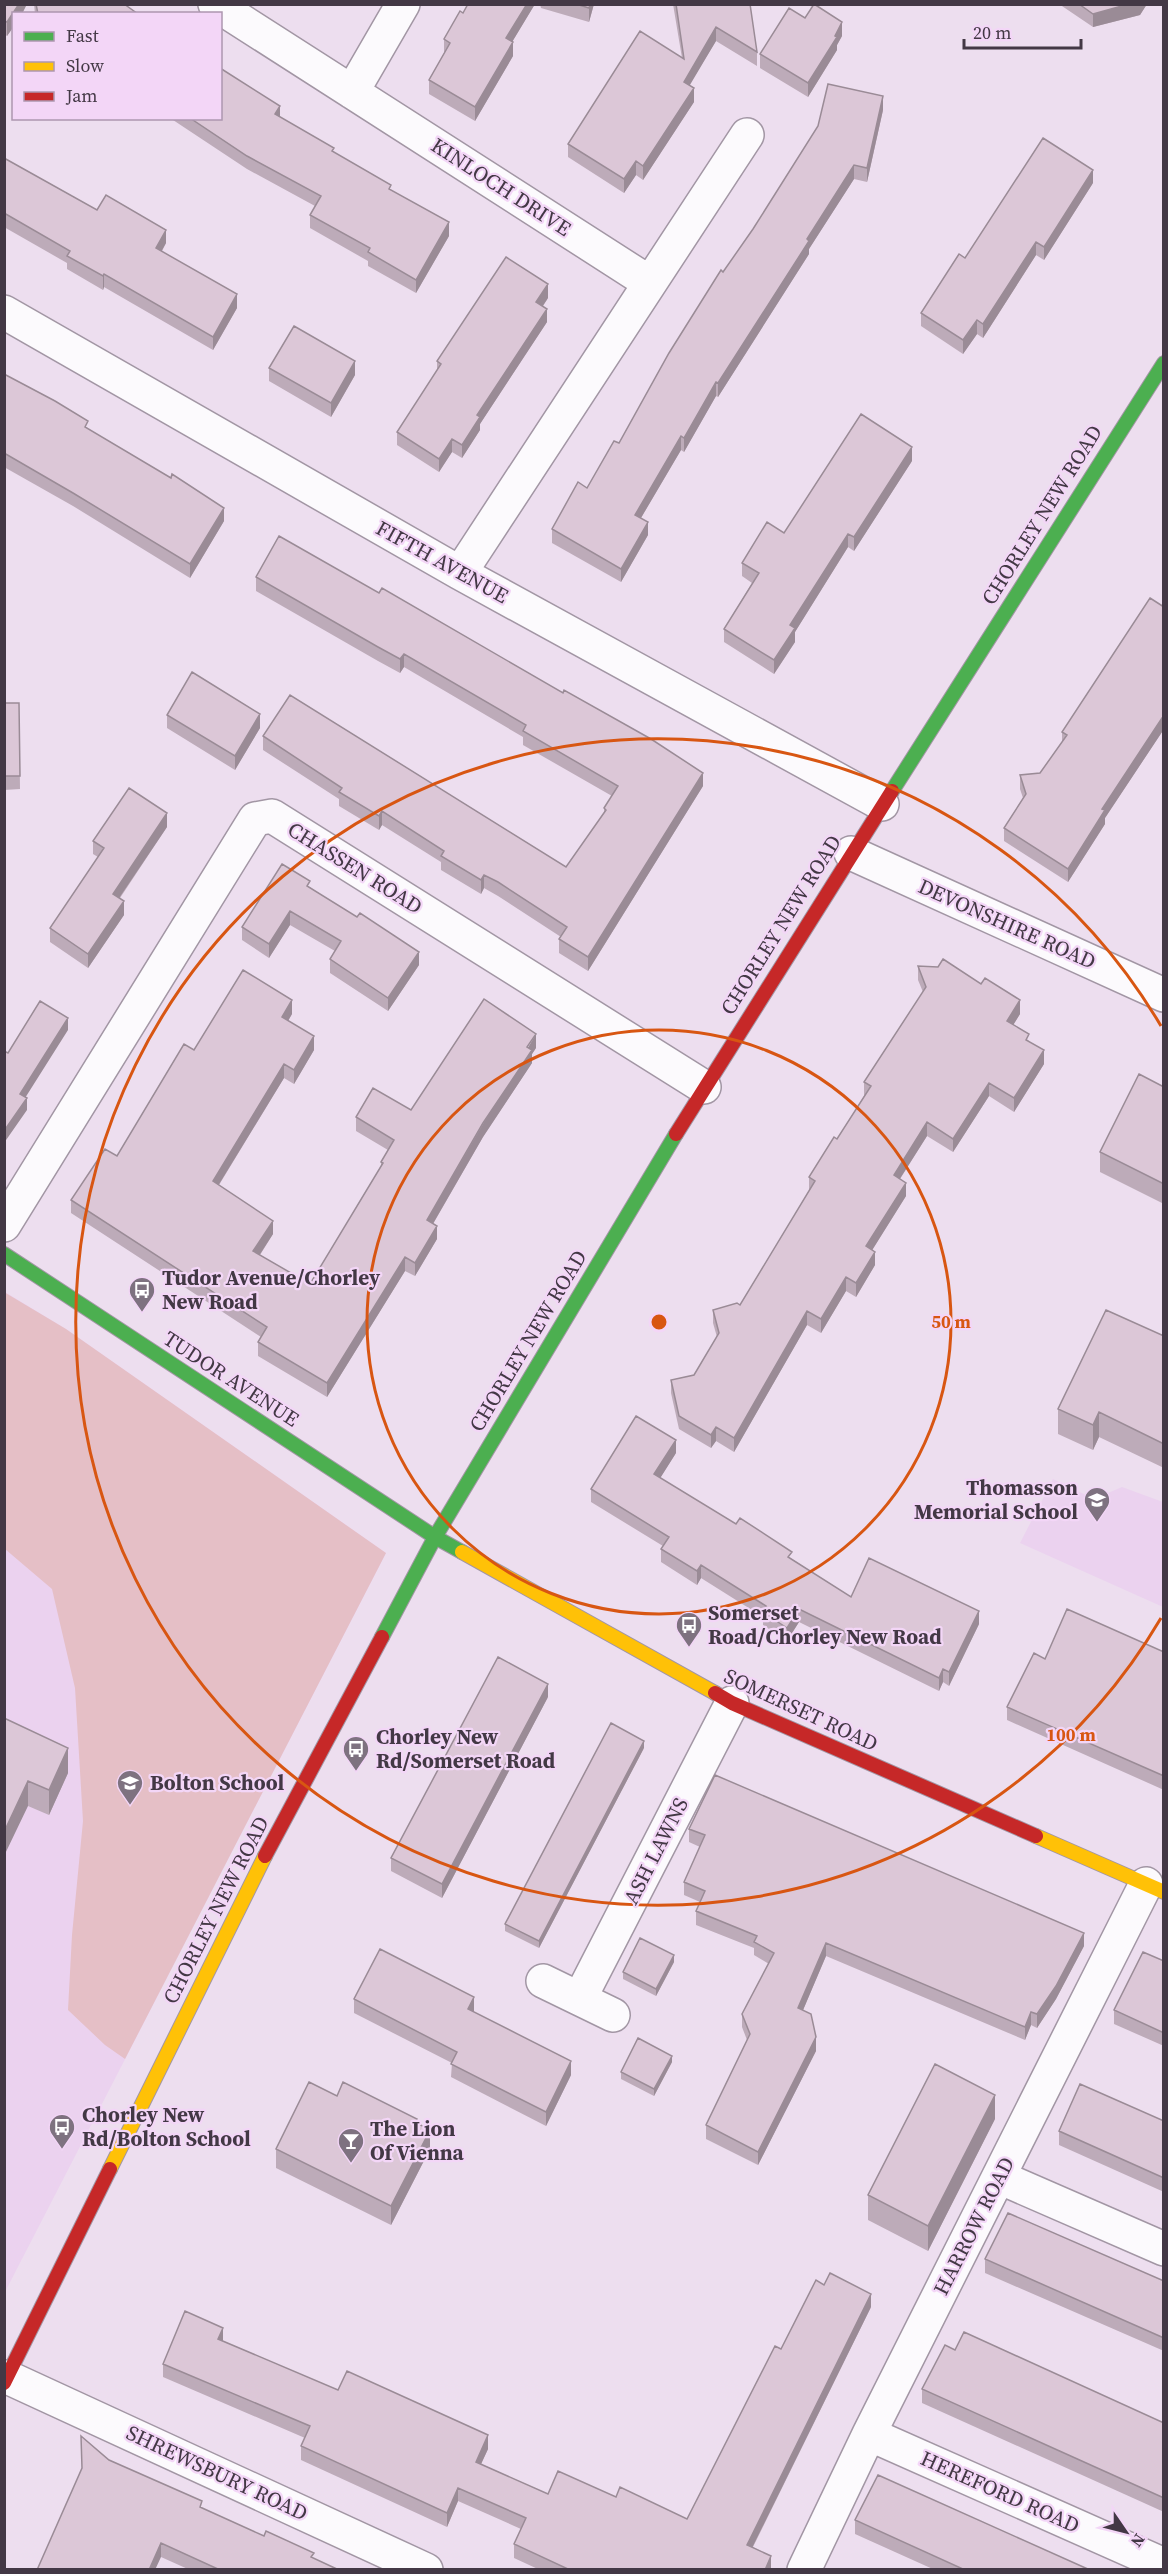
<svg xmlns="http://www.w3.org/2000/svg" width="1168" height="2574" font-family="'Source Serif 4',serif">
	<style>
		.built { fill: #ebd2ef }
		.green { fill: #e5bfc6 }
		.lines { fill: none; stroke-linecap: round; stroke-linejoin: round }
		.street-casing { stroke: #a296a4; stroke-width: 36 }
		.fast-casing { stroke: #a296a4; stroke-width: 16 }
		.slow-casing { stroke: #a296a4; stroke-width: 16 }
		.jam-casing { stroke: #a296a4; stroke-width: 16 }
		.street { stroke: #fcfafd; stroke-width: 33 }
		.fast { stroke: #4caf50; stroke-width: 14 }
		.slow { stroke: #ffc107; stroke-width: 14 }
		.jam { stroke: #c62828; stroke-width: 14 }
		.wall { fill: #bdabb9 }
		.shaded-wall { fill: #9a8b96 }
		.building { fill: #dcc7d7; stroke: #9a8b96; stroke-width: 1.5 }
		.ring { fill: none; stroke: #d85612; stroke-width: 3 }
		.labels { text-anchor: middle; stroke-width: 4.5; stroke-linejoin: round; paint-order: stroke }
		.street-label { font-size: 21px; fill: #433845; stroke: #f3d6f7 }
		.poi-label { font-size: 21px; font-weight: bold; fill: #433845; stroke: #f3d6f7; text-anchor: start }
		.centre { fill: #d85612; stroke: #f3d6f7; stroke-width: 3 }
		.ring-label { font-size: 18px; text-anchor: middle; font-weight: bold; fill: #d85612; stroke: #f3d6f7; stroke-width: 4.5; stroke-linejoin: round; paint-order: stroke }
	</style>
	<rect width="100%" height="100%" fill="#eddeef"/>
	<path class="built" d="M5 1292 66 1329 386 1553 5 2292Z
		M1053 1479 1094 1499 1122 1487 1163 1502V1607L1020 1543Z"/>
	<path class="green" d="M4 1292 66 1329 386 1553 125 2059 105 2045 68 2010 72 1935 83 1821 75 1688 52 1589 5 1549Z"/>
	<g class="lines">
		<g class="street-casing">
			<path id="street" d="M215 4 650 283
				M352 92 403 4
				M4 312 460 573 882 804
				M460 573 747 135
				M851 853 1164 995
				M4 1225 255 819 272 816 704 1087
				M543 1981 613 2015
				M580 1998 732 1703
				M999 2177 1164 2249
				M7 2377 426 2570
				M869 2434 1164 2565
				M804 2570 869 2434 1146 1884"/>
		</g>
		<g class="fast-casing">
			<path id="fast" d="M892 791 1164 363
				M4 1254 435 1537 462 1552
				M382 1637 435 1537 676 1134"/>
		</g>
		<g class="slow-casing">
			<path id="slow" d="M462 1552 715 1693
				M1036 1836 1164 1892
				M110 2169 265 1856"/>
		</g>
		<g class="jam-casing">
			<path id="jam" d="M676 1134 892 791
				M715 1693 732 1703 1036 1836
				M265 1856 382 1637
				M4 2383 110 2169"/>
		</g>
		<use href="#street" class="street"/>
		<use href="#fast" class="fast"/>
		<use href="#slow" class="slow"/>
		<use href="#jam" class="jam"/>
	</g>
	<path class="wall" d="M4 4 14 14V26L7 36 4 34Z
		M34 4H124L138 14H35Z
		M468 4H535L512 42 513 56 475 121 429 94V80L444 53V39L463 13Z
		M540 4H594L589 22 541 8Z
		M673 4H750L757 52V66L716 41 689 85 694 102 643 180 636 175 624 193 568 157V144L682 58Z
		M1059 4H1147L1140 15 1093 27Z
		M805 18 842 36 837 45V50L808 97 760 68V54Z
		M883 110 867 182 854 179 809 249V254L718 397 716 396 684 452 681 450 641 518 648 535 621 582 552 543V529L587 488 619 443 723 272Z
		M280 117 391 190 449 236 416 293 368 266V261L310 228V215L315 206 247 169 170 118H220Z
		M4 158 97 210 166 243 162 251 237 308 213 350 104 287 103 290 67 269V263L4 227Z
		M1093 183 1044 260 1036 255 983 338 977 334 963 354 921 326V313L965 258Z
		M548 298 543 306 547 322 480 424V430L462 458 452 452 439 472 397 445V432L437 371V361Z
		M269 368 355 375 331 417 269 381Z
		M4 374 88 429 224 521 190 578 73 506 4 467Z
		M912 461 854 551 848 547 795 632V642L774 674 724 642V629L752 583 742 576V563L784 533Z
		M256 577 703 786 588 971 559 953V939L561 937 498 896 484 888 481 894 441 870V862L382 825 379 830 339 806V799L263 750V736L566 867 604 813V808L612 796 523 745V737L404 667 400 673 378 661 256 591Z
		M1164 607V733L1162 732 1105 818V824L1068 882 1004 841V828L1023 798 1020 789V775L1040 773 1062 742V732Z
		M4 703H19L20 789 4 790Z
		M167 715 260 728 235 770 167 728Z
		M167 827 120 898 124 915 88 968 50 942V928L98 857 93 854V841Z
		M310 887 419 965 388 1011 330 973V959L335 951 290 925 269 958 242 940V927Z
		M918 966 1020 1014 1013 1025 1029 1041 1044 1064 1014 1112 989 1096 953 1152 927 1136 900 1179 906 1196 872 1250 875 1265 856 1297 846 1291 821 1333 807 1325 734 1452 716 1441 711 1448 679 1429 671 1393V1380L694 1375 717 1337 713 1323V1310L740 1305 809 1191V1177L837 1139 864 1096V1082L923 992 918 980Z
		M292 1014 288 1021 314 1050 294 1084 284 1078 219 1185 273 1234 260 1255 310 1284 381 1166V1162L388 1150 356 1131V1117L411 1110 536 1048 532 1054V1063L483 1137 433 1224 437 1239 415 1276 405 1271 327 1397 258 1356V1342L261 1337 71 1213V1200L117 1156 194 1050Z
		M1164 1087V1204L1100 1172V1152Z
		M1164 1336V1468L1099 1437 1093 1450 1058 1434V1409Z
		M676 1453 660 1478 792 1559 851 1597 979 1624 949 1686 943 1682 939 1691 799 1622 787 1641 763 1625V1617L701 1578 697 1585 661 1562V1549L663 1546 591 1502V1489Z
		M1164 1652V1790L1007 1720V1707L1045 1659Z
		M548 1697 442 1898 391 1871V1858Z
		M4 1718 68 1773 49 1815 28 1806Z
		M644 1748 539 1948 505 1931V1924Z
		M689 1829 1084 1946 1056 1999 1037 2028 1031 2025 1025 2040 826 1956 803 2010 816 2051 758 2165 706 2139V2125L747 2040 742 2027V2014L769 1964 754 1955V1948L696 1925V1911L700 1902 684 1895V1882L700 1847 689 1842Z
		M1164 1961V2046L1114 2024V2010Z
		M674 1962 656 1996 623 1979V1972Z
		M354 1999 474 2011V2012L571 2075 546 2126 451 2077 452 2063 354 2013Z
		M672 2062 654 2096 621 2079V2072Z
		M337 2096 417 2123 430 2149 391 2225 276 2168V2149Z
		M995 2119 928 2251 868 2220V2195Z
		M1164 2121V2192L1059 2145V2131Z
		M985 2259 1164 2281V2351L985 2273Z
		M871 2307 753 2547 771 2556V2570H540L514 2558V2544L521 2529 458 2501 447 2527 301 2460V2446L305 2438 163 2377V2364L223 2341 338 2390 488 2449 481 2464 548 2494 616 2497 687 2519 781 2349Z
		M955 2350 1164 2423V2512L922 2403V2389Z
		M109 2460 202 2508 339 2570H190L161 2557Z
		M855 2520 1090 2570H935L855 2534Z"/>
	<path class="shaded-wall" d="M19 4H27L22 14H14V26L7 36V22Z
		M527 4H535L506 52V38Z
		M590 4H594L589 22V8Z
		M1129 4H1147L1140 15 1093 27V14Z
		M842 22V36L837 45V50L808 97V83Z
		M716 27V41L684 95V82Z
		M513 42V56L475 121V107Z
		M694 88V102L643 180V166Z
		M883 96V110L867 182V168Z
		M280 106V120L275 114Z
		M636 161V175L624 193V179Z
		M854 165V179L809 249V254L718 397V383L807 239Z
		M1093 170V183L1044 260V247Z
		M449 222V236L416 293V280Z
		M166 230V243L156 261V248Z
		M1036 242V255L983 338V324Z
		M104 274V287L103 290V276Z
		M548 284V298L536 316V302Z
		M237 294V308L213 350V337Z
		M547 309V322L480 424V430L462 458V445L477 415Z
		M977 320V334L963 354V340Z
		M355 361V375L331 417V403Z
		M716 382V396L684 452V438Z
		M681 436V450L635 528V515Z
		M452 439V452L439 472V459Z
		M912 447V461L854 551V537Z
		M224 508V521L190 578V564Z
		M648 522V535L621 582V569Z
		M848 534V547L795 632V642L774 674V660L790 625Z
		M404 654V667L400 673V659Z
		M260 714V728L235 770V756Z
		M1162 718V732L1105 818V824L1068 882V869L1102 809Z
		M703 773V786L588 971V957Z
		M382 811V825L379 830V816Z
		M167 813V827L113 907V894Z
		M484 875V888L481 894V880Z
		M124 901V915L88 968V954Z
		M290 911V925L269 958V944Z
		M419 952V965L388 1011V998Z
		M292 1000V1014L282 1031V1017Z
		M1020 1000V1014L1007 1035V1021Z
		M68 1018V1030L20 1106V1094Z
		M536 1034V1048L532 1054V1063L483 1137 427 1234V1220Z
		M314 1036V1050L294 1084V1070Z
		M1044 1050V1064L1014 1112V1098Z
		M284 1064V1078L213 1194V1181Z
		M989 1083V1096L953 1152V1139Z
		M27 1098V1110L4 1143V1131Z
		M927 1122V1136L894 1188V1175Z
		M906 1183V1196L866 1260V1246Z
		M273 1221V1234L253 1265V1251Z
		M437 1226V1239L415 1276V1263Z
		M875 1252V1265L856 1297V1283Z
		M405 1257V1271L327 1397V1383Z
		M846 1277V1291L821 1333V1319Z
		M807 1311V1325L734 1452V1438Z
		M1099 1412V1437L1093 1450V1425Z
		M716 1427V1441L711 1448V1435Z
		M676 1440V1453L654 1488V1474Z
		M701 1565V1578L697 1585V1571Z
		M799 1609V1622L787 1641V1628Z
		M979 1611V1624L949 1686V1672Z
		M943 1669V1682L939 1691V1678Z
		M548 1684V1697L442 1898V1884Z
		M644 1741V1748L539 1948V1941Z
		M68 1748V1773L49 1815V1790Z
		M28 1781V1806L4 1856V1832Z
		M1084 1933V1946L1056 1999 1037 2028V2014Z
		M826 1943V1956L798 2022V2008Z
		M674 1955V1962L656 1996V1989Z
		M474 1997V2011L468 2023V2009Z
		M1031 2012V2025L1025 2040V2027Z
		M816 2037V2051L758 2165V2152Z
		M672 2056V2062L654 2096V2089Z
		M571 2061V2075L546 2126V2112Z
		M995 2095V2119L928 2251V2226Z
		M430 2130V2149L391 2225V2206Z
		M871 2294V2307L747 2558V2545Z
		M223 2328V2341L218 2339Z
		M488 2435V2449L476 2475V2462Z
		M458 2488V2501L447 2527V2513Z
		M161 2543V2557L155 2570H149Z
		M771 2556V2570H765Z"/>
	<path class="building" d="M4 4H19L7 22 4 21Z
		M36 4H124L138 14H38Z
		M468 4H527L506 38 513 42 475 107 429 80 450 43 444 39 460 11 463 13Z
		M576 4H590L589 8Z
		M676 4H750L757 52 716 27 684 82 694 88 643 166 636 161 624 179 568 144 640 31 684 59Z
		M814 4 842 22 835 36 837 37 808 83 760 54 789 8 805 18Z
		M1079 4H1129L1093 14Z
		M220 68 280 106 275 114 334 148 332 151 391 185 389 189 449 222 416 280 368 252 370 248 310 215 321 196 247 156 190 118H220Z
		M828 84 883 96 867 168 854 165 807 239 809 241 718 383 716 382 684 438 681 436 635 515 648 522 621 569 552 529 578 482 587 488 614 441 619 443 669 353 721 270 723 272 753 229 818 126Z
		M1043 138 1093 170 1044 247 1036 242 983 324 977 320 963 340 921 313 959 254 965 258Z
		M4 158 97 210 106 195 166 230 156 248 237 294 213 337 104 274 103 276 67 256 70 251 4 213Z
		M506 257 548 284 536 302 547 309 477 415 480 417 462 445 452 439 439 459 397 432 441 364 437 361Z
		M294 326 355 361 331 403 269 368Z
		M4 374 55 401 88 421 85 427 171 478 172 474 224 508 190 564 73 493 4 453Z
		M861 414 912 447 854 537 848 534 790 625 795 628 774 660 724 629 759 573 742 563 767 522 784 533Z
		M279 536 379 593 382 588 563 693 564 690 651 739 703 773 588 957 559 939 567 927 498 882 484 875 481 880 441 856 444 851 382 811 379 816 339 792 342 788 263 736 290 695 566 867 606 810 604 808 618 786 523 731 526 725 404 654 400 659 378 647 256 577Z
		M1150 598 1164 607V719L1162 718 1102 809 1105 810 1068 869 1004 828 1026 794 1020 775 1040 773 1067 735 1062 732Z
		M192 672 260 714 235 756 167 715Z
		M4 703H19L20 776H4Z
		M129 788 167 813 113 894 124 901 88 954 50 928 104 848 93 841Z
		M282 864 310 881 307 886 357 917 360 913 419 952 388 998 330 959 341 941 290 911 269 944 242 927Z
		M943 959 981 984 985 978 1020 1000 1007 1021 1029 1034 1026 1040 1044 1050 1014 1098 989 1083 953 1139 927 1122 894 1175 906 1183 866 1246 875 1252 856 1283 846 1277 821 1319 807 1311 734 1438 716 1427 711 1435 679 1416 671 1380 694 1375 719 1333 713 1310 737 1303 740 1305 815 1181 809 1177 834 1137 837 1139 871 1086 864 1082 926 987 918 966 938 967Z
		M243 970 292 1000 282 1017 314 1036 294 1070 284 1064 213 1181 273 1221 253 1251 310 1284 383 1163 381 1162 394 1140 356 1117 373 1088 411 1110 484 999 536 1034 527 1047 532 1050 483 1123 427 1220 437 1226 415 1263 405 1257 327 1383 258 1342 267 1327 71 1200 105 1149 117 1156 184 1044 194 1050Z
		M40 1001 68 1018 20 1094 27 1098 4 1131V1051L8 1053Z
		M1139 1074 1164 1087V1184L1100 1152Z
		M1106 1310 1164 1336V1444L1099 1412 1093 1425 1058 1409Z
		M636 1416 676 1440 654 1474 736 1524 740 1518 792 1552 788 1557 851 1597 869 1558 979 1611 949 1672 943 1669 939 1678 799 1609 787 1628 763 1612 766 1606 701 1565 697 1571 661 1549 669 1537 591 1489Z
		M1067 1609 1164 1652V1776L1007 1707 1034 1653 1045 1659Z
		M498 1657 548 1684 442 1884 391 1858Z
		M4 1718 68 1748 49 1790 28 1781 4 1832Z
		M611 1723 644 1741 539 1941 505 1924Z
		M715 1775 1084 1933 1056 1986 1037 2014 1031 2012 1025 2027 826 1943 798 2008 811 2014 816 2037 758 2152 706 2125 750 2034 742 2014 774 1953 754 1942 757 1936 696 1911 705 1891 684 1882 705 1835 689 1829Z
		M640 1938 674 1955 656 1989 623 1972Z
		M380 1949 474 1997 468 2009 571 2061 546 2112 451 2064 457 2052 354 1999Z
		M1143 1952 1164 1961V2033L1114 2010Z
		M638 2038 672 2056 654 2089 621 2072Z
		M935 2064 995 2095 928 2226 868 2195Z
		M309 2082 337 2096 343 2082 417 2119 415 2122 430 2130 391 2206 276 2149Z
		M1080 2084 1164 2121V2178L1059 2131Z
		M1008 2213 1164 2281V2338L985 2259Z
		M830 2273 871 2294 747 2545 771 2556 765 2570H570L514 2544 526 2518 458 2488 447 2513 301 2446 310 2426 163 2364 185 2311 223 2328 218 2339 338 2390 347 2371 488 2435 476 2462 548 2494 558 2471 616 2497 620 2487 687 2519 775 2346 781 2349 816 2280 824 2285Z
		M964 2332 1164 2423V2498L922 2389 945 2345 955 2350Z
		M81 2436 109 2460 202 2501 200 2507 264 2536 266 2531 314 2553 311 2557 339 2570H220L161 2543 149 2570H37L82 2468Z
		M878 2475 1090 2570H965L855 2520Z"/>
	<g class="ring">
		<circle cx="659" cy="1322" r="292"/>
		<path d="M1161 1618A583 583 0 1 1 1161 1026"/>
	</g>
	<defs>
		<g id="bus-pin" transform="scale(1.35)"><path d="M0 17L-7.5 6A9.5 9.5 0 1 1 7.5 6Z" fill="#7e7280" stroke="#f3d6f7"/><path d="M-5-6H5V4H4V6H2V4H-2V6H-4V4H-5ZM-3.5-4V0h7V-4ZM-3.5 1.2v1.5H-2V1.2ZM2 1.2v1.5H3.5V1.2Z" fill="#fff"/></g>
		<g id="school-pin" transform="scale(1.35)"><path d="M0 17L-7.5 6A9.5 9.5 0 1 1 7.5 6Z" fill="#7e7280" stroke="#f3d6f7"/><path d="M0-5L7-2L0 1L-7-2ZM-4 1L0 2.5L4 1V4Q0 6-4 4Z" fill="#fff"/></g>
		<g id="bar-pin" transform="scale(1.35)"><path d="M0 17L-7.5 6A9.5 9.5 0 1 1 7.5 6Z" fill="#7e7280" stroke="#f3d6f7"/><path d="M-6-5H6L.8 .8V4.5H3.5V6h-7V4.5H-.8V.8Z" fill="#fff"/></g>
	</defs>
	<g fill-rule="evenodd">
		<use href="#bus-pin" x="142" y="1290"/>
		<use href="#school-pin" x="1097" y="1500"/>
		<use href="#bus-pin" x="689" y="1625"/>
		<use href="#bus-pin" x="356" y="1749"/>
		<use href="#school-pin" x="130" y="1783"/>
		<use href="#bus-pin" x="62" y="2127"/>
		<use href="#bar-pin" x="351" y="2141"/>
	</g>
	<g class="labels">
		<g class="street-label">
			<text transform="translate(501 187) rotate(33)" y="7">KINLOCH DRIVE</text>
			<text transform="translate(1042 515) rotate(-58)" y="7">CHORLEY NEW ROAD</text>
			<text transform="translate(442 562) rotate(29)" y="7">FIFTH AVENUE</text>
			<text transform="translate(355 868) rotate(32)" y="7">CHASSEN ROAD</text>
			<text transform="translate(1007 924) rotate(24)" y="7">DEVONSHIRE ROAD</text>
			<text transform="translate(781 925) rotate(-58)" y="7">CHORLEY NEW ROAD</text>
			<text transform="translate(528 1341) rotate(-59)" y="7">CHORLEY NEW ROAD</text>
			<text transform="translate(231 1379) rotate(33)" y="7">TUDOR AVENUE</text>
			<text transform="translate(801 1710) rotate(25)" y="7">SOMERSET ROAD</text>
			<text transform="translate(656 1851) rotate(-63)" y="7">ASH LAWNS</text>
			<text transform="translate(216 1910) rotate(-63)" y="7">CHORLEY NEW ROAD</text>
			<text transform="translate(974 2226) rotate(-63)" y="7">HARROW ROAD</text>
			<text transform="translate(217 2473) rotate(25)" y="7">SHREWSBURY ROAD</text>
			<text transform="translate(1000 2492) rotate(24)" y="7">HEREFORD ROAD</text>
		</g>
		<g class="poi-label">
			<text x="162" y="1285">Tudor Avenue/Chorley<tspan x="162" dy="24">New Road</tspan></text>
			<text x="1078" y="1495" text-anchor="end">Thomasson<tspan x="1078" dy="24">Memorial School</tspan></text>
			<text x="708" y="1620">Somerset<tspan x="708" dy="24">Road/Chorley New Road</tspan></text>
			<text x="376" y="1744">Chorley New<tspan x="376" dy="24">Rd/Somerset Road</tspan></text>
			<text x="150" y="1790">Bolton School</text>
			<text x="82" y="2122">Chorley New<tspan x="82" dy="24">Rd/Bolton School</tspan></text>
			<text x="370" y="2136">The Lion<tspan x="370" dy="24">Of Vienna</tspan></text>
		</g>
	</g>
	<circle cx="659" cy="1322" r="9" class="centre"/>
	<g class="ring-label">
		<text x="951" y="1328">50 m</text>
		<text x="1071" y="1741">100 m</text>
	</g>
	<rect width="1168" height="2574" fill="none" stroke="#433845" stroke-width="12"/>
	<rect x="12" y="12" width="210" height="108" fill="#f3d6f7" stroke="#ad97b0" stroke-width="1.5"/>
	<rect x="24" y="32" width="30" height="9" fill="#4caf50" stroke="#ad97b0" stroke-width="1.5"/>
	<text x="66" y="42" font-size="18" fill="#433845">Fast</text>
	<rect x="24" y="62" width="30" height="9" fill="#ffc107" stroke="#ad97b0" stroke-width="1.5"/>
	<text x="66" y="72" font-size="18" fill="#433845">Slow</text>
	<rect x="24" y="92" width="30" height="9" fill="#c62828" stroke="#ad97b0" stroke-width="1.5"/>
	<text x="66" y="102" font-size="18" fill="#433845">Jam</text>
	<g transform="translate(1126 2532) rotate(125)" stroke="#f3d6f7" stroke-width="4.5" paint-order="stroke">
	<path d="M0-4.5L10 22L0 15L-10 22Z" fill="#433845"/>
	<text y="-9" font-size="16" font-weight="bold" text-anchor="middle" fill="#433845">N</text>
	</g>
	<path d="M964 39v9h117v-9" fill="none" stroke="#433845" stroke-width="3"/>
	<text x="973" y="39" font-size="18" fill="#433845" stroke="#f3d6f7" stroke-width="4.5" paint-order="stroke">20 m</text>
</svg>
